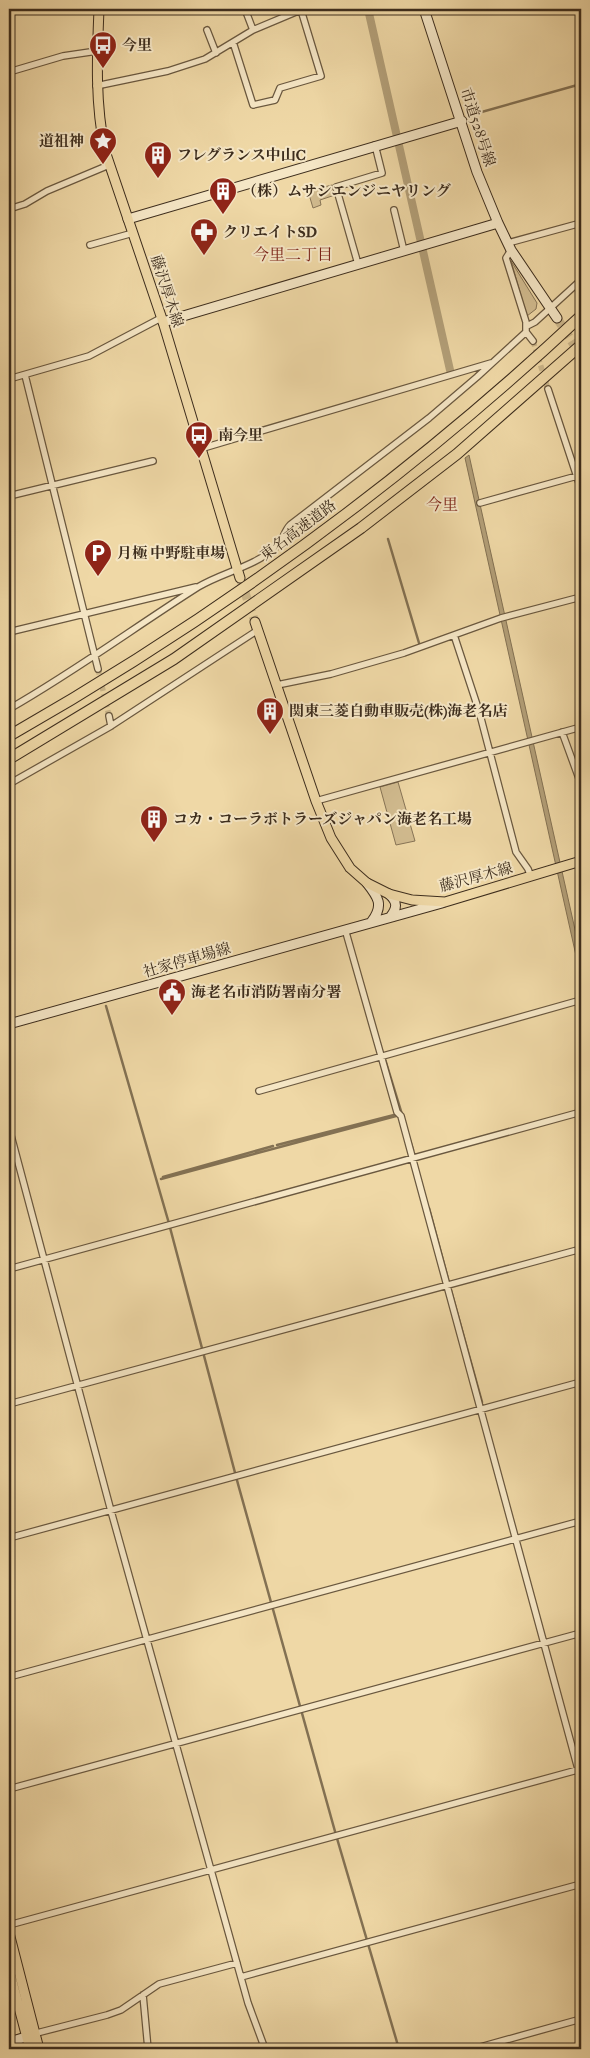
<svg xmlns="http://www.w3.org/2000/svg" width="590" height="2058" font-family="'IM FELL French Canon','Noto Serif JP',serif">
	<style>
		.green { fill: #d1bb8f; stroke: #877456 }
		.water { fill: #b29e77; stroke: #837153 }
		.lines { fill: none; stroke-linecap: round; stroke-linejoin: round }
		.stream { stroke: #837153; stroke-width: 2.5 }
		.canal { stroke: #b29e77; stroke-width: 8 }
		.street-tunnel { stroke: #cbb68b; stroke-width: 5.5; stroke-dasharray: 5.5 3; stroke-linecap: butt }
		.secondary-tunnel { stroke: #cbb68b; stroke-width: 9; stroke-dasharray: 9 4.5; stroke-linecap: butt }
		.primary-tunnel { stroke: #cbb68b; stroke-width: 9; stroke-dasharray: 9 4.5; stroke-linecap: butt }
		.street-casing { stroke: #6a583f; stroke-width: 8 }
		.secondary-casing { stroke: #3d2d1d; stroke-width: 11 }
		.primary-casing { stroke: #3d2d1d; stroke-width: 11 }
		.highway-casing { stroke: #3d2d1d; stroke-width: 12 }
		.street { stroke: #f5e6c5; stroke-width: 5.5 }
		.secondary { stroke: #f5e6c5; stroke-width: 9 }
		.primary { stroke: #efd8a6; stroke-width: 9 }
		.highway { stroke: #efd8a6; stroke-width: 10 }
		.labels { text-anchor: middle; stroke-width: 4; stroke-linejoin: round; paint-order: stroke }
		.poi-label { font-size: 15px; font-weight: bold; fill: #3d2d1d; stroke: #f5e6c5; text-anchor: start }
		.street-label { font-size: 15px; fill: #3d2d1d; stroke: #f5e6c5 }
		.neighbourhood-label { font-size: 16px; fill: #7a1f14; stroke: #f5e6c5 }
	</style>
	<rect width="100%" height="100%" fill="#efd8a6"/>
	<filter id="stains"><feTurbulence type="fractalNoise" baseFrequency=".004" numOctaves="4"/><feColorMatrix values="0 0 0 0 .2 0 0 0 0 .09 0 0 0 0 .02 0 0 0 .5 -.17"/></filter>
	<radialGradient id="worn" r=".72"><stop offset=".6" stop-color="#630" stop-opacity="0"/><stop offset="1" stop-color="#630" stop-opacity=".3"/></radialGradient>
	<path class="green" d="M332 185 335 195 320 200 321 205 313 208 308 191Z
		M511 261 537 303 536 309 527 316Z
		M398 782 415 841 396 845 380 787Z"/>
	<path class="water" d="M469 455 578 943 581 960V978L465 458Z"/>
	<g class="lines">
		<path class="stream" d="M471 115 581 84
			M388 539 419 643
			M106 1006 168 1220 238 1484 336 1835 399 2049
			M385 1059 413 1150
			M277 1145 394 1115
			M163 1177 273 1146
			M161 1179 396 1116
			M429 1208 448 1279
			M450 1287 482 1402"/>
		<path class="canal" d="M368 9 450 370"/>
		<path class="street-tunnel" d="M533 341 548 389
			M98 669 109 716"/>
		<path class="secondary-tunnel" d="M557 318 581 356"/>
		<path class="primary-tunnel" d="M240 578 255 622"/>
		<g class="street-casing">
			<path id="street" d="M245 9 253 30
				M207 30 216 53
				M233 42 253 105 275 100 280 88 321 76 301 10
				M9 72 63 56 97 51
				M96 86 168 71 205 59 253 30 303 9
				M9 209 25 204 47 191 109 165
				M394 210 404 251
				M508 243 581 223
				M90 245 133 233
				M511 250 506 258 526 322V332L533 341
				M358 264 336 187 382 173 375 145
				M527 326 535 322 581 280
				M25 375 98 669
				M9 379 89 356 161 318
				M548 389 581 489
				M200 449 491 363
				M9 496 153 461
				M480 503 577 476
				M9 632 196 587
				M454 635 479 711 516 852 528 869 531 877
				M277 685 331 674 404 653 501 618 581 597
				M9 709C74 672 135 627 198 587 223 572 254 567 276 547 283 541 284 531 290 525L429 418 477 377 526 332
				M109 716 111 726
				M562 732 581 784
				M9 784 111 726 258 630
				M316 801 581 727
				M345 929 397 1112 401 1116 578 1769
				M259 1091 581 1000
				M9 1128 111 1511 248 2003 265 2049
				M9 1269 581 1112
				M9 1404 581 1249
				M9 1538 581 1382
				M9 1677 581 1521
				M9 1789 581 1633
				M9 1925 581 1769
				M241 1977 581 1884
				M143 1995 148 2049
				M33 2034 107 2015 121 2010 159 1984 237 1963
				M473 2049 581 2019"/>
		</g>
		<g class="secondary-casing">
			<path id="secondary" d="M424 9 477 172 498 223 511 250 557 318
				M128 219 462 121
				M163 322 498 223
				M367 883C378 897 384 905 372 921
				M389 894C397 901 398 907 391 916
				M9 1024 442 903
				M9 2042 26 2037"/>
		</g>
		<g class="primary-casing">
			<path id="primary" d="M99 9C97 57 95 103 105 151L163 322 240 578
				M255 622 316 801 331 838 350 868 367 883 389 894 412 900 445 902 581 861
				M9 1933 39 2049
				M9 1970 30 2049"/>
		</g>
		<g class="highway-casing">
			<path id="highway" d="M9 736C214 619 408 478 581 316
				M9 759 174 659 361 528 457 454 581 345"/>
		</g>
		<use href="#street" class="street"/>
		<use href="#secondary" class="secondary"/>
		<use href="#primary" class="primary"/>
		<use href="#highway" class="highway"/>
	</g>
	<defs>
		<g id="bus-pin" transform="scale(1.4375)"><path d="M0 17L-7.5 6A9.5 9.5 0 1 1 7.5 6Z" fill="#8f2418" stroke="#f5e6c5"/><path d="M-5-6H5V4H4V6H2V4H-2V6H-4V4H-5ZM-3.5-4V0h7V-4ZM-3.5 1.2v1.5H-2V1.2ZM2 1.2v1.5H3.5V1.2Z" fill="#fff"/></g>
		<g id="sight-pin" transform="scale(1.4375)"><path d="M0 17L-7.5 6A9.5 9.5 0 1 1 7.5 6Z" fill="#8f2418" stroke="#f5e6c5"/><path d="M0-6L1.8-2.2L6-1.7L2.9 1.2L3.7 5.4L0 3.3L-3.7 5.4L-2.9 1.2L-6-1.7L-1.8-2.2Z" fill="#fff"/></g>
		<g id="building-pin" transform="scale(1.4375)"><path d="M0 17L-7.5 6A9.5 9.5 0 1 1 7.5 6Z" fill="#8f2418" stroke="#f5e6c5"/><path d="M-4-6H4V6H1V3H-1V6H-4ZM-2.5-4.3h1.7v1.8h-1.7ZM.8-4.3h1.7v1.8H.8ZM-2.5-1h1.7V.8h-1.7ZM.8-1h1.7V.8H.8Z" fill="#fff"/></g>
		<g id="pharmacy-pin" transform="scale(1.4375)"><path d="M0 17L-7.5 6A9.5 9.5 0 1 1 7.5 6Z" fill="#8f2418" stroke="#f5e6c5"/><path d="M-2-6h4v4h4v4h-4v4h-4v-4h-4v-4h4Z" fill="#fff"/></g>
		<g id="parking-pin" transform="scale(1.4375)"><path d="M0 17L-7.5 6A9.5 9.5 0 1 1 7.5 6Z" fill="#8f2418" stroke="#f5e6c5"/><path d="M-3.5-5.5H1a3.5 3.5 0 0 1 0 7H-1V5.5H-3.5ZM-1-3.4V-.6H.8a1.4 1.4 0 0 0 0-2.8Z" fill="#fff"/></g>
		<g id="civic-pin" transform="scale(1.4375)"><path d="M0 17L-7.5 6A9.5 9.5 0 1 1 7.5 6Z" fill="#8f2418" stroke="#f5e6c5"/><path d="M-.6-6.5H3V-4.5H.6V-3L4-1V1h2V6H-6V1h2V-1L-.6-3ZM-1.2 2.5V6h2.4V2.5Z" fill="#fff"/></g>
	</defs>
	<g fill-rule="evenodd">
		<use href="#bus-pin" x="103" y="45"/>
		<use href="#sight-pin" x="103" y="141"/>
		<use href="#building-pin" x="158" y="155"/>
		<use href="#building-pin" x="223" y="191"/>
		<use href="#pharmacy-pin" x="204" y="232"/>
		<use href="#bus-pin" x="199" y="435"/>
		<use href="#parking-pin" x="98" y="553"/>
		<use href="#building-pin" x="270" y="711"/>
		<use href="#building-pin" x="154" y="819"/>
		<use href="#civic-pin" x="172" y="992"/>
	</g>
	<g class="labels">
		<g class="poi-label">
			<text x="122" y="50">今里</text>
			<text x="84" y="146" text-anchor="end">道祖神</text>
			<text x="177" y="160">フレグランス中山C</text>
			<text x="242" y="196">（株）ムサシエンジニヤリング</text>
			<text x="223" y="237">クリエイトSD</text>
			<text x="218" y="440">南今里</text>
			<text x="117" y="558">月極 中野駐車場</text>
			<text x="289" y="716">関東三菱自動車販売(株)海老名店</text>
			<text x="173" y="824">コカ・コーラボトラーズジャパン海老名工場</text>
			<text x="191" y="997">海老名市消防署南分署</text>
		</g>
		<g class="street-label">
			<text transform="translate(478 127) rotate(72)" y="5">市道528号線</text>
			<text transform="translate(167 291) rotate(72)" y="5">藤沢厚木線</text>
			<text transform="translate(298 530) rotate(-37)" y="5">東名高速道路</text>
			<text transform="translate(476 877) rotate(-15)" y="5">藤沢厚木線</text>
			<text transform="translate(187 960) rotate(-16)" y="5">社家停車場線</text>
		</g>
		<g class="neighbourhood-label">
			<text x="293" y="260">今里二丁目</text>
			<text x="442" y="510">今里</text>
		</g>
	</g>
	<rect width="590" height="2058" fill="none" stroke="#efd8a6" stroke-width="30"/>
	<rect x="10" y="10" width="570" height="2038" fill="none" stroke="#3d2d1d" stroke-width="2.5"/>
	<rect x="15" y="15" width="560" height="2028" fill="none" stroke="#3d2d1d"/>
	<rect width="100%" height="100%" filter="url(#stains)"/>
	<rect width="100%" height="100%" fill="url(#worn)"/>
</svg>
